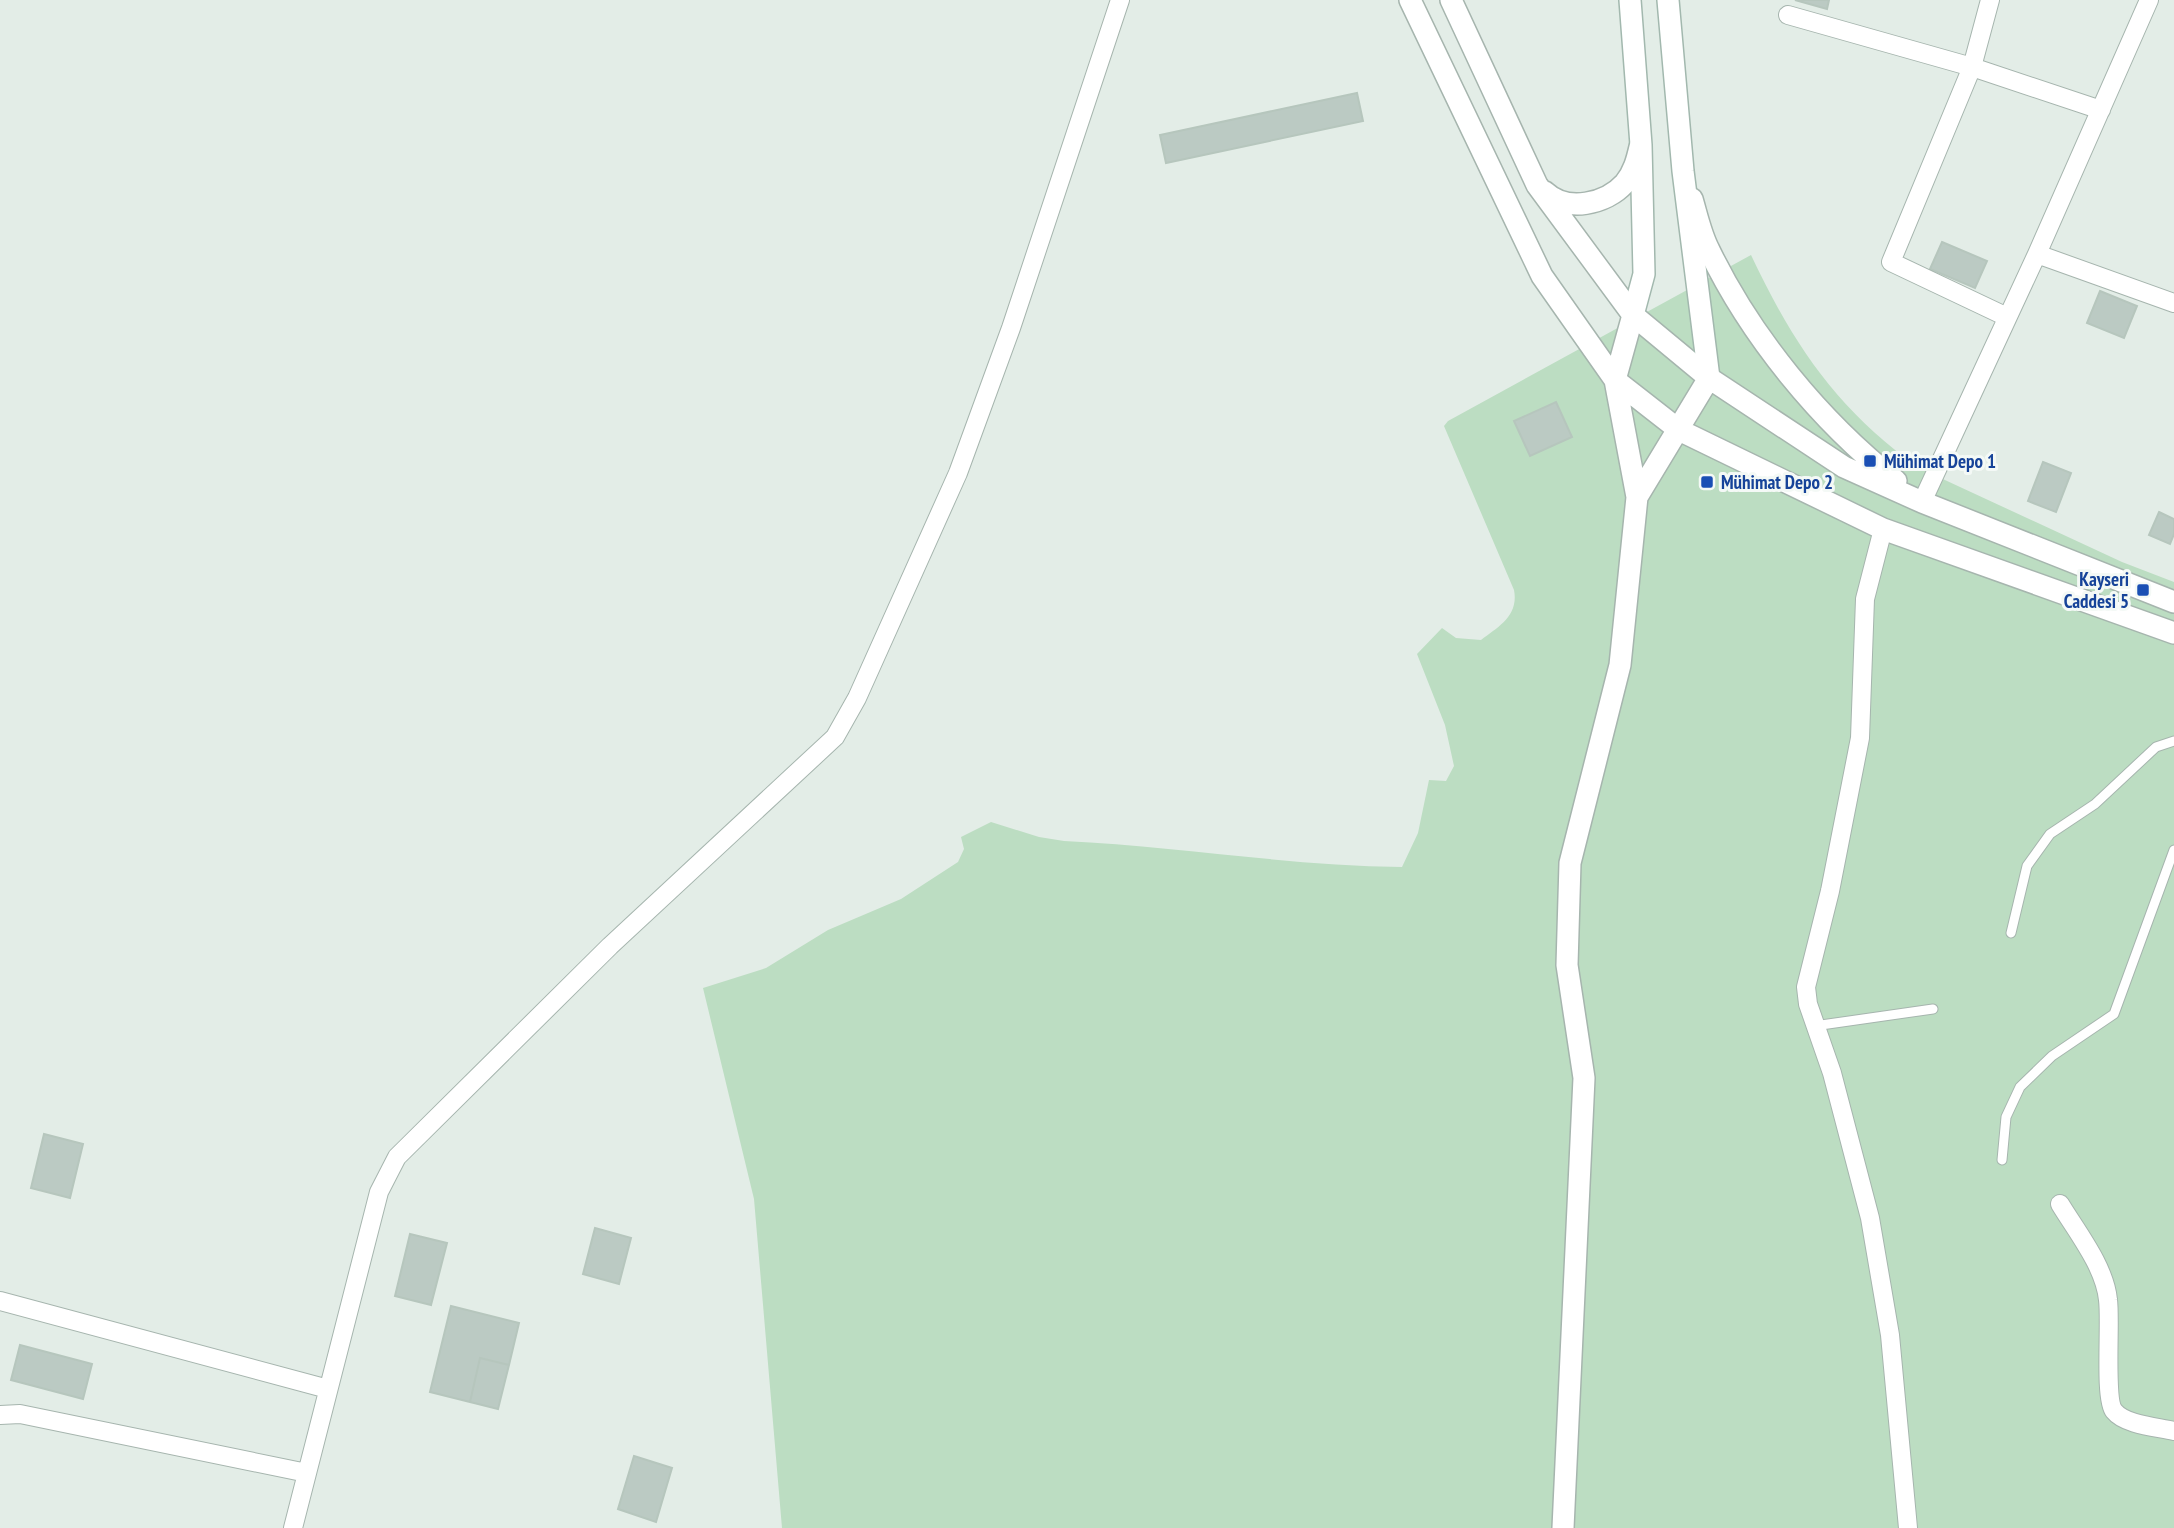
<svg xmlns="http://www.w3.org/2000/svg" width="2174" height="1528" font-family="'PT Sans Narrow',sans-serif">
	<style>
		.green { fill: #bcddc2 }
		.building { fill: #bbcac3; stroke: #b6c6bd; stroke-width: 2 }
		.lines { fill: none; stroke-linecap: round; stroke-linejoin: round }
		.service-casing { stroke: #a6b5ae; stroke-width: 11 }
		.minor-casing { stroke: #a6b5ae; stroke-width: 20 }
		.tertiary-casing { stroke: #a6b5ae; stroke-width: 24 }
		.secondary-casing { stroke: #a2b8ae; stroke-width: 24 }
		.service { stroke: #fff; stroke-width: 9 }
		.minor { stroke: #fff; stroke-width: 18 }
		.tertiary { stroke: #fff; stroke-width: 21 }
		.secondary { stroke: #fff; stroke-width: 21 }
		.transit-dot { fill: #1a4fb4; stroke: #f4f9f6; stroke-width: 2.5 }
		.labels { text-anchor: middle; stroke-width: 6; stroke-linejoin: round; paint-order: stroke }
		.transit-label { font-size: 19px; font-weight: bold; fill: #164399; stroke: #f4f9f6; text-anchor: start }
	</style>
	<rect width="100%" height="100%" fill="#e3ede7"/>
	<path class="green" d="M1751 255C1793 344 1837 410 1919 468L2122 562 2174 582V1528H782L754 1199 703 988 766 968 828 930 901 899 958 862 964 849 961 837 991 822 1039 837 1064 841C1177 846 1289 866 1402 867L1418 833 1429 780 1446 781 1454 766 1445 725 1417 654 1442 628 1456 638 1481 640C1498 627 1519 616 1514 590L1444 426 1448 421Z"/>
	<path class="building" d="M1795 0H1829L1827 9Z
		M1357 93 1363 121 1166 163 1160 135Z
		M1942 242 1987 261 1975 288 1930 269Z
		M2100 291 2137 306 2124 338 2087 323Z
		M1556 402 1572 437 1530 456 1514 421Z
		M2043 462 2071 473 2056 512 2028 501Z
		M2159 512 2174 519V534L2170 544 2149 535Z
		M44 1134 83 1144 70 1198 31 1188Z
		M595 1228 631 1238 619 1284 583 1274Z
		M410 1234 447 1243 431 1305 395 1296Z
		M451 1306 519 1323 509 1365 480 1358 470 1402 430 1392Z
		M20 1345 92 1364 83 1399 11 1380Z
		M480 1358 509 1365 498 1409 470 1402Z
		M634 1456 672 1468 656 1522 618 1509Z"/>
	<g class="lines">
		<g class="service-casing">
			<path id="service" d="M2011 933 2027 866 2050 834 2095 804 2156 747 2174 741
				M1814 1026 1933 1009
				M2002 1160 2006 1117 2020 1087 2052 1056 2114 1014 2174 850"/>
		</g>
		<g class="minor-casing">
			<path id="minor" d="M1990 0 1972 67 1891 262 2007 317
				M1788 15 1972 67 2101 110
				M2037 254 2174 303
				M1922 502 2037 254 2149 0
				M1883 529 1865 599 1860 738 1830 891 1806 987 1808 1004 1832 1073 1870 1218 1890 1335 1908 1528
				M2060 1204C2077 1232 2105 1267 2108 1300 2111 1321 2104 1399 2114 1411 2125 1425 2157 1427 2174 1431
				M0 1301 328 1389
				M0 1415 20 1414 307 1473
				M293 1528 379 1192 397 1157 610 946 835 737 857 698 958 473 1011 328 1120 0"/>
		</g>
		<g class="tertiary-casing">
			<path id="tertiary" d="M1410 0 1542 276 1615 380 1637 497 1620 665 1570 863 1567 965 1584 1078 1563 1528
				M1451 0 1537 185 1633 315 1709 378 1637 497
				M1545 192C1567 213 1606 204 1625 183 1634 172 1637 160 1640 147
				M1692 199C1697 216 1701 235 1709 250 1751 337 1820 421 1896 481
				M1633 315 1615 380 1679 430 1883 529 2174 633
				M1709 378 1844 467 1922 502 2174 602"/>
		</g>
		<g class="secondary-casing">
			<path id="secondary" d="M1630 0 1641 145 1644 274 1633 315
				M1668 0 1683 171 1709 378"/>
		</g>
		<use href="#service" class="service"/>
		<use href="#minor" class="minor"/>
		<use href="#tertiary" class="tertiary"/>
		<use href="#secondary" class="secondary"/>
	</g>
	<g class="transit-dot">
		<rect x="1863" y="454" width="14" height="14" rx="3.5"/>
		<rect x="1700" y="475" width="14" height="14" rx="3.5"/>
		<rect x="2136" y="583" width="14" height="14" rx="3.5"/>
	</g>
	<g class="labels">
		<g class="transit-label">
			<text x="1884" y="468">Mühimat Depo 1</text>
			<text x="1721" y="489">Mühimat Depo 2</text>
			<text x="2129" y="586" text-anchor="end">Kayseri<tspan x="2129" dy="22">Caddesi 5</tspan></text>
		</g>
	</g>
</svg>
